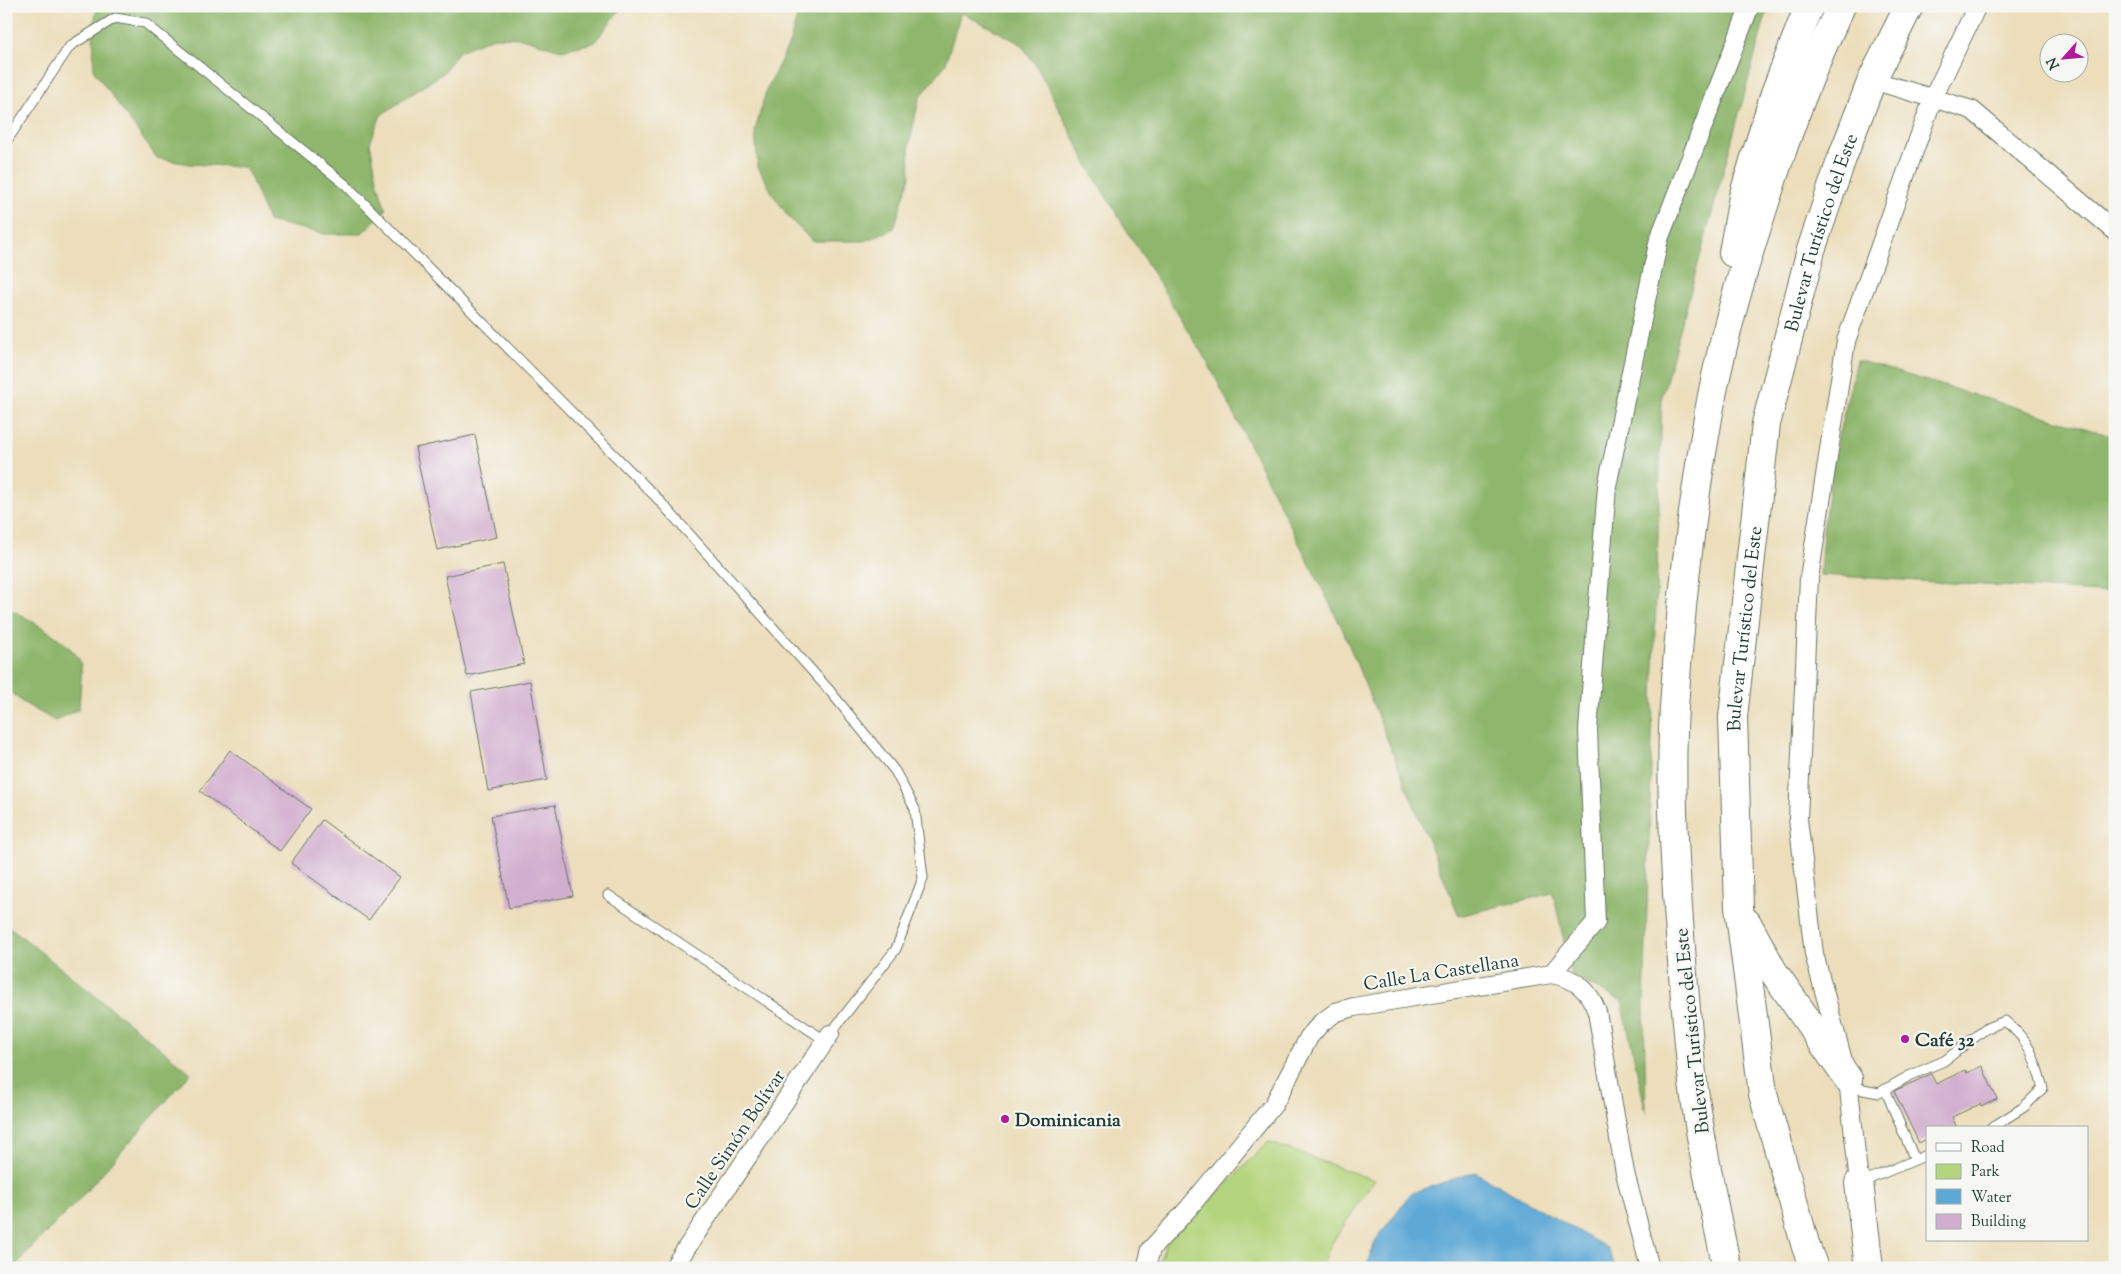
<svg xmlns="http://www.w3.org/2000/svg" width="2121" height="1274" font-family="'Sorts Mill Goudy',serif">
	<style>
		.green { fill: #b3d47c; stroke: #698858 }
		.forest { fill: #8eb66c; stroke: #567a50 }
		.water { fill: #5da8d5; stroke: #3e7284 }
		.building { fill: #d1aecf }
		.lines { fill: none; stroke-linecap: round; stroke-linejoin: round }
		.lane-casing { stroke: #677563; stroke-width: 11 }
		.street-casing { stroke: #677563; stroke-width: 20 }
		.highway-casing { stroke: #677563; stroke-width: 30 }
		.lane { stroke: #fff; stroke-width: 9 }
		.street { stroke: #fff; stroke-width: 18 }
		.highway { stroke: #fff; stroke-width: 28 }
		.poi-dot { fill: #b5179e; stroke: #f6f6f2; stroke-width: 2 }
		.labels { text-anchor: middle; stroke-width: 4.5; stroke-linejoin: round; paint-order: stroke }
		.street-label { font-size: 19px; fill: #1f3d34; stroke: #f6f6f2 }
		.poi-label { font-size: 19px; font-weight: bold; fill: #1f3d34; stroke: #f6f6f2; text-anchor: start }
	</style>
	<rect width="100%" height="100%" fill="#f6f6f2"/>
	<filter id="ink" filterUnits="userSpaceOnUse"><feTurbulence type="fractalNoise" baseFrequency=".02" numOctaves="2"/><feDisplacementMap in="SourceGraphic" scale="10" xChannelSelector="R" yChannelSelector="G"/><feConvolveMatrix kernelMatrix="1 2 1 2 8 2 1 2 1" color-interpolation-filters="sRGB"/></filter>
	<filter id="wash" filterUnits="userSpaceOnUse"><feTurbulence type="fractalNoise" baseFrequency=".0096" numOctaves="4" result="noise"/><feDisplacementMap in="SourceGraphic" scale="20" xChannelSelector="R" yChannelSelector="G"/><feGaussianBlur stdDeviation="1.12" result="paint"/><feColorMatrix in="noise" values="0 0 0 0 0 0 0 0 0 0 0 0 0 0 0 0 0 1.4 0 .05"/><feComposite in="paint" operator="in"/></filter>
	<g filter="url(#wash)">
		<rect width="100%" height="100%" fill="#ecdebb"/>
		<path class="green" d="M1268 1142 1374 1180 1330 1246 1322 1268H1156L1168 1240 1216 1195Z"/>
		<path class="forest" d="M98 6H623L594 43 561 50 522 38 494 37 459 51 443 73 381 115 370 143 378 184 386 210 361 234H325L268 221 250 176 244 167 189 164 157 158 94 71 93 26Z
			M800 6H1771L1766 15 1662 396 1644 1009 1646 1113 1622 1001 1572 976 1553 893 1459 916 1342 628 1209 365 1093 175 1037 67 1021 44 961 12 945 65 919 99 909 145 910 177 894 228 865 241H812L791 220 774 196 758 167 755 131 766 91 790 42Z
			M1857 360 2115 437V593L1820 575 1823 531 1834 453Z
			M6 607C25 617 73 642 80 662 83 669 79 700 79 709L55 721 22 702 6 688Z
			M6 924 191 1073 74 1205 30 1249 14 1268H6Z"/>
		<path class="water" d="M1475 1172 1607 1248 1616 1268H1366L1375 1241 1411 1193Z"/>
		<g id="blocks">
			<path class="building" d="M475 435 497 537 437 550 415 448Z
				M503 564 524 664 467 676 445 576Z
				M530 681 547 780 488 791 471 692Z
				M230 750 311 809 280 851 200 791Z
				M555 805 573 896 509 908 491 816Z
				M322 820 400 877 369 920 291 863Z
				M1982 1066 1997 1099 1981 1107 1980 1104 1952 1117 1956 1126 1952 1128H1927V1139L1919 1143 1894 1091 1931 1074 1936 1084 1965 1070 1967 1073Z"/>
		</g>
	</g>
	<g filter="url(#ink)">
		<use href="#blocks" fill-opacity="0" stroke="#677563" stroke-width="1"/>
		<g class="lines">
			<g class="lane-casing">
				<path id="lane" d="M6 142 70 46 115 18 145 23 346 185 657 498 830 691 895 771 915 809 923 878 896 949 830 1034
					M608 895 826 1041
					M1849 1080 1863 1090 1879 1093 1909 1076 1944 1061 1987 1028 2005 1021C2031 1042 2034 1057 2043 1088L2024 1107 1991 1128
					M1885 1089 1915 1160
					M1862 1182 1927 1155"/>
			</g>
			<g class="street-casing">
				<path id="street" d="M1872 80 1972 110 2115 231
					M1551 974 1596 922 1588 730 1607 486 1659 239 1750 6
					M1859 1183 1848 1079 1814 954 1798 819 1809 578 1846 341 1933 98 1977 6
					M673 1268 830 1034
					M1146 1268 1151 1249 1188 1209 1274 1104 1309 1037 1321 1023 1336 1012 1354 1007 1551 974C1575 978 1589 989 1597 1012L1625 1173 1650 1268"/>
			</g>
			<g class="highway-casing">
				<g id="highway">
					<path d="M1733 253 1743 197 1775 93 1809 6"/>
					<path d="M1747 923 1773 971 1848 1079"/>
					<path d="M1859 1183 1869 1268"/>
					<path d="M1727 1268C1714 1207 1701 1145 1693 1083 1687 1029 1683 975 1679 922 1674 851 1670 779 1674 708 1680 609 1691 510 1709 412 1722 338 1744 265 1768 193 1788 130 1812 67 1841 6"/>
					<path id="s1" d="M1814 1268 1806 1247 1763 1094 1739 907 1733 717 1766 424 1811 250 1842 158 1872 80 1909 6"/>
				</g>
			</g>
			<use href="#lane" class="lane"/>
			<use href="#street" class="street"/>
			<use href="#highway" class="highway"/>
		</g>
	</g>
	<g class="poi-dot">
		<circle cx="1905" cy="1039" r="5"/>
		<circle cx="1005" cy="1119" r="5"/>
	</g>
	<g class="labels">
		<g class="street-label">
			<text dy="7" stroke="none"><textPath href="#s1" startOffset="1054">Bulevar Turístico del Este</textPath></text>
			<text dy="7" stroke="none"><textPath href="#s1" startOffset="649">Bulevar Turístico del Este</textPath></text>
			<text transform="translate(1441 971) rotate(-9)" y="7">Calle La Castellana</text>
			<text transform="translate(1691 1031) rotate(-96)" y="7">Bulevar Turístico del Este</text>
			<text transform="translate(734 1139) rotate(-56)" y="7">Calle Simón Bolívar</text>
		</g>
		<g class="poi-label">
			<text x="1915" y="1046">Café 32</text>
			<text x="1015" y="1126">Dominicania</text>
		</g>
	</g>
	<rect width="2121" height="1274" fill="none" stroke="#f6f6f2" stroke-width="25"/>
	<rect x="1926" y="1126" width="162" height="115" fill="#f6f6f2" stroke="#a0aca6"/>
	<rect x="1936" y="1143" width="25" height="8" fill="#ffffff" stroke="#a0aca6"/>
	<text x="1971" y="1152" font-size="15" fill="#1f3d34">Road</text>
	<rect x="1936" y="1164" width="25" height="15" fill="#b3d47c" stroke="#a0aca6"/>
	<text x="1971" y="1176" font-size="15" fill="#1f3d34">Park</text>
	<rect x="1936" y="1189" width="25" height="15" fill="#5da8d5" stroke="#a0aca6"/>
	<text x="1971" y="1202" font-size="15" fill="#1f3d34">Water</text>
	<rect x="1936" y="1214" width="25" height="15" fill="#d1aecf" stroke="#a0aca6"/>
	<text x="1971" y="1226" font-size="15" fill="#1f3d34">Building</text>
	<g transform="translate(2064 58) rotate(243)"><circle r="24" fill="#f6f6f2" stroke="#a0aca6"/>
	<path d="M0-4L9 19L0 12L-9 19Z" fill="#b5179e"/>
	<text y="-8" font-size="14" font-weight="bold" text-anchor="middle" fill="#1f3d34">N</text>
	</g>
</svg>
